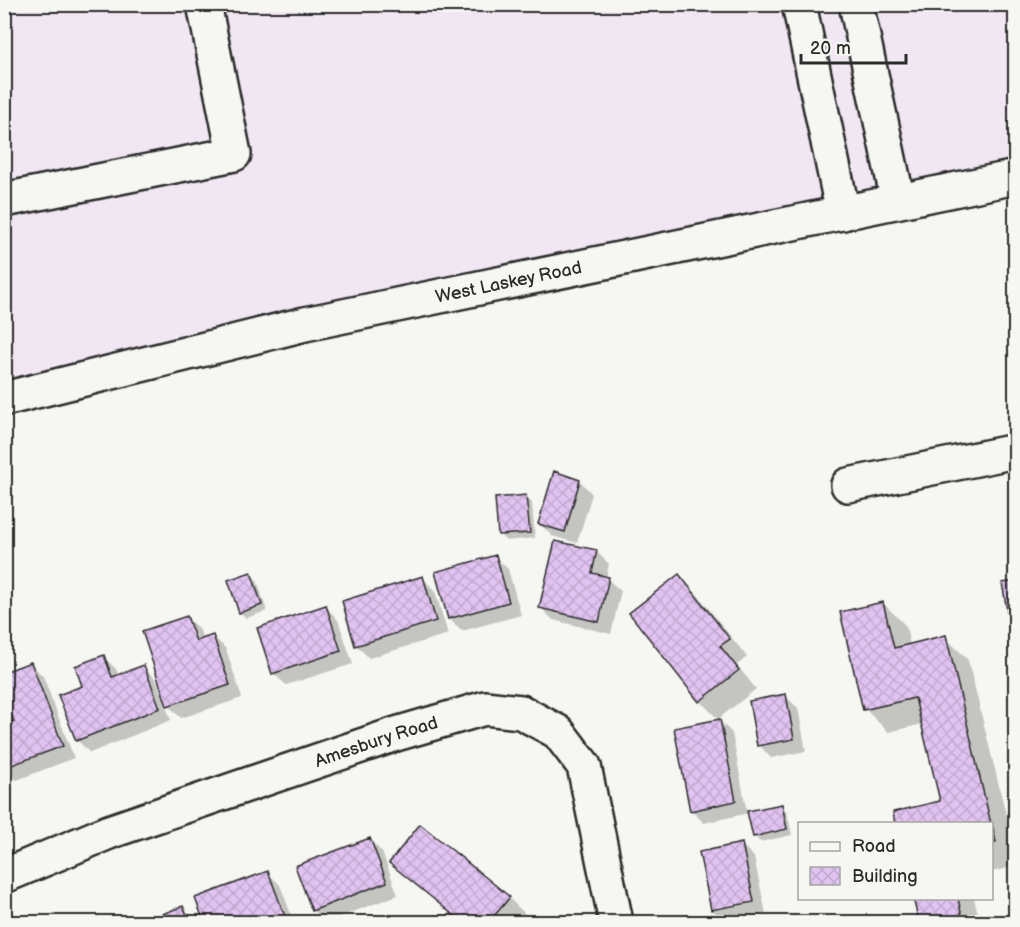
<svg xmlns="http://www.w3.org/2000/svg" width="1020" height="927" font-family="'Balsamiq Sans',sans-serif">
	<style>
		.built { fill: #f0e7f2 }
		.shadow { fill: #0003 }
		.building { fill: url(#building-cross-hatch); stroke: #2b2b2b; stroke-width: 1.5 }
		.lines { fill: none; stroke-linecap: round; stroke-linejoin: round }
		.minor-casing { stroke: #2b2b2b; stroke-width: 38 }
		.major-casing { stroke: #2b2b2b; stroke-width: 38 }
		.minor { stroke: #f6f6f2; stroke-width: 33 }
		.major { stroke: #f6f6f2; stroke-width: 33 }
		.labels { text-anchor: middle; stroke-width: 5; stroke-linejoin: round; paint-order: stroke }
		.street-label { font-size: 18px; fill: #2b2b2b; stroke: #f6f6f2 }
	</style>
	<defs>
		<pattern id="building-cross-hatch" width="8" height="8" patternUnits="userSpaceOnUse" patternTransform="scale(1.5)"><rect width="8" height="8" fill="#e1c3f1"/><path d="M0 0l8 8M0 8l8-8" fill="none" stroke="#c1a8cf"/></pattern>
	</defs>
	<rect width="100%" height="100%" fill="#f6f6f2"/>
	<filter id="ink" filterUnits="userSpaceOnUse"><feTurbulence type="fractalNoise" baseFrequency=".0167" numOctaves="2"/><feDisplacementMap in="SourceGraphic" scale="12" xChannelSelector="R" yChannelSelector="G"/><feConvolveMatrix kernelMatrix="1 2 1 2 8 2 1 2 1" color-interpolation-filters="sRGB"/></filter>
	<g filter="url(#ink)">
		<path class="built" d="M5 5H1015V178L5 401Z"/>
		<path class="shadow" d="M580 481 592 494 577 543 552 536 540 524Z
			M526 497 532 503 535 538 506 541 500 535Z
			M597 552 609 564 606 578 621 591 611 634 553 620 541 608Z
			M495 557 508 569 521 615 462 631 449 619 436 573Z
			M251 574 257 580 267 611 246 618 240 612Z
			M679 576 697 594 747 657 737 665 756 689 718 719 732 733 747 813 781 806 787 812 792 835 760 842 754 836 749 813 704 823 691 810 719 720 700 701 631 613Z
			M423 578 435 591 448 634 369 658 356 645Z
			M883 603 906 626 910 645 945 637 968 660 1016 855V866L992 872V824H897L942 802 923 724 888 732 865 709Z
			M326 607 338 620 353 664 286 685 273 673Z
			M187 618 200 630 203 640 213 636 226 649 242 698 181 718 168 705Z
			M104 657 116 669 119 676 143 667 156 679 171 720 90 753 77 740 84 687Z
			M30 663 43 676 74 758 17 780 4 768V726L16 722Z
			M785 696 798 708 806 751 771 758 759 745Z
			M370 840 382 852 398 895 326 922 313 910Z
			M742 845 754 857 766 914 725 922 712 910Z
			M391 863 509 898 527 916 521 922H460Z
			M268 873 280 885 294 922H206L197 899Z
			M915 898H974L980 922H921Z
			M183 908 198 922H146Z"/>
		<path class="building" d="M554 471 580 480 565 532 538 524Z
			M526 495 530 533 498 535 495 498Z
			M555 541 597 550 592 573 609 577 599 622 539 608Z
			M496 555 509 602 448 619 435 572Z
			M251 572 262 605 239 613 228 580Z
			M679 574 730 639 720 646 739 670 699 702 629 613Z
			M423 576 436 621 355 646 342 601Z
			M1016 581V626L1010 627 1002 583Z
			M883 602 894 648 946 635 991 824H895L893 812 940 801 915 698 863 710 840 612Z
			M326 605 341 651 272 674 257 628Z
			M187 616 196 641 213 635 230 685 167 706 142 631Z
			M104 655 112 677 144 665 160 708 76 741 58 695 82 686 75 666Z
			M31 662 63 746 4 768V725L14 721 4 697V672Z
			M786 694 794 739 757 746 749 701Z
			M720 719 736 801 690 811 674 728Z
			M782 804 787 829 753 837 747 811Z
			M420 824 510 897 489 922H462L389 863Z
			M992 824 996 842 992 843Z
			M370 838 387 882 312 911 295 866Z
			M742 843 754 902 711 910 699 852Z
			M268 871 287 922H204L195 898Z
			M913 898H958L963 922H919Z
			M183 906 190 922H144V921Z
			M766 918 767 922H745Z"/>
		<g class="lines">
			<g class="minor-casing">
				<g id="minor">
					<path d="M799 4 843 213"/>
					<path d="M856 4 898 201"/>
					<path d="M4 200 234 154 204 4"/>
					<path d="M848 485 1016 451"/>
					<path id="s1" d="M4 876 109 832 396 734 485 708 521 712 558 732 584 766 616 922"/>
				</g>
			</g>
			<g class="major-casing">
				<g id="major">
					<path id="s2" d="M4 399 305 324 1016 177"/>
				</g>
			</g>
			<use href="#minor" class="minor"/>
			<use href="#major" class="major"/>
		</g>
	</g>
	<g class="labels">
		<g class="street-label">
			<text dy="6" stroke="none"><textPath href="#s2" startOffset="518">West Laskey Road</textPath></text>
			<text dy="6" stroke="none"><textPath href="#s1" startOffset="396">Amesbury Road</textPath></text>
		</g>
	</g>
	<rect width="1020" height="927" fill="none" stroke="#f6f6f2" stroke-width="24"/>
	<rect x="12" y="12" width="996" height="903" fill="none" stroke="#2b2b2b" stroke-width="2" filter="url(#ink)"/>
	<rect x="798" y="822" width="195" height="78" fill="#f6f6f2" stroke="#a5a5a2" stroke-width="1.5"/>
	<rect x="810" y="842" width="30" height="9" fill="#f6f6f2" stroke="#a5a5a2" stroke-width="1.5"/>
	<text x="852" y="852" font-size="18" fill="#2b2b2b">Road</text>
	<rect x="810" y="867" width="30" height="18" fill="url(#building-cross-hatch)" stroke="#a5a5a2" stroke-width="1.5"/>
	<text x="852" y="882" font-size="18" fill="#2b2b2b">Building</text>
	<path d="M801 54v9h105v-9" fill="none" stroke="#2b2b2b" stroke-width="3"/>
	<text x="810" y="54" font-size="18" fill="#2b2b2b" stroke="#f6f6f2" stroke-width="4.5" paint-order="stroke">20 m</text>
</svg>
